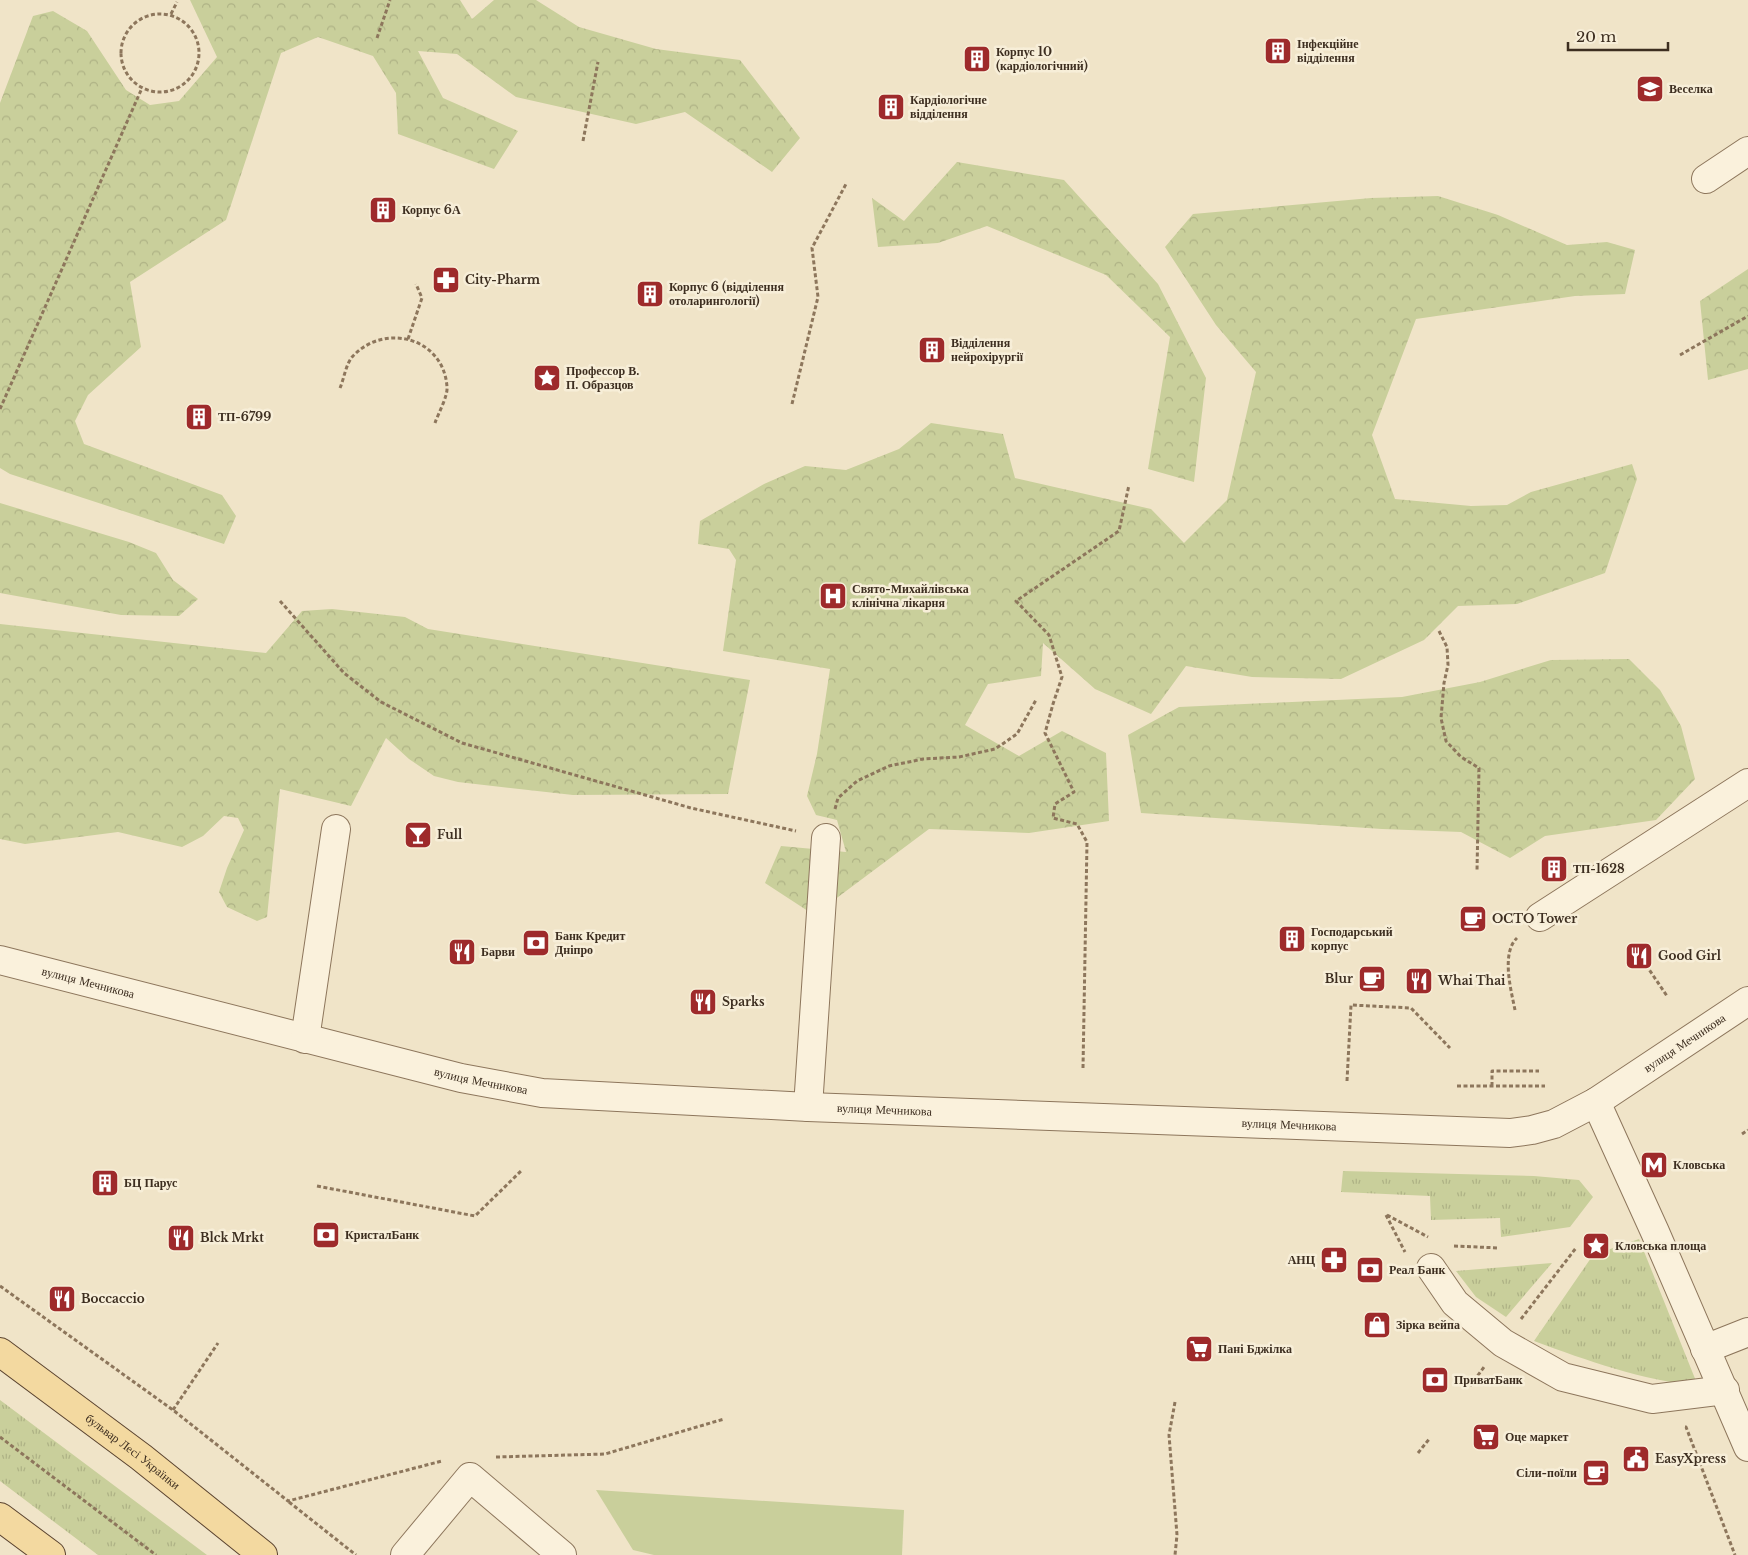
<svg xmlns="http://www.w3.org/2000/svg" width="1748" height="1555" font-family="'Libre Baskerville',serif">
	<style>
		.grass { fill: url(#grass-tufts) }
		.forest { fill: url(#forest-crowns) }
		.green { fill: #c9cf9b }
		.lines { fill: none; stroke-linecap: round; stroke-linejoin: round }
		.minor-casing { stroke: #8d765c; stroke-width: 30 }
		.major-casing { stroke: #5b4430; stroke-width: 30 }
		.path { stroke: #8d765c; stroke-width: 3; stroke-dasharray: 4 2.5; stroke-linecap: butt }
		.minor { stroke: #faf1dc; stroke-width: 28 }
		.major { stroke: #f3d9a0; stroke-width: 28 }
		.labels { text-anchor: middle; stroke-width: 5; stroke-linejoin: round; paint-order: stroke }
		.poi-label { font-size: 12px; font-weight: bold; fill: #3d2e20; stroke: #f7eed8; text-anchor: start }
		.street-label { font-size: 12px; fill: #3d2e20; stroke: #f7eed8 }
	</style>
	<defs>
		<pattern id="grass-tufts" width="24" height="20" patternUnits="userSpaceOnUse" patternTransform="scale(1.25)"><rect width="24" height="20" fill="#c9cf9b"/><path d="M3 7l-1-3M5 7V3M7 7l1-3M15 17l-1-3M17 17v-4M19 17l1-3" fill="none" stroke="#aeb285"/></pattern>
		<pattern id="forest-crowns" width="20" height="18" patternUnits="userSpaceOnUse" patternTransform="scale(1.25)"><rect width="20" height="18" fill="#c9cf9b"/><path d="M2 6a3 3 0 1 1 6 0M12 15a3 3 0 1 1 6 0" fill="none" stroke="#aeb285"/></pattern>
	</defs>
	<rect width="100%" height="100%" fill="#f0e4c8"/>
	<path class="grass" d="M1343 1171 1534 1176 1579 1180 1593 1197 1570 1227 1501 1237 1500 1218 1431 1220 1430 1196 1341 1192Z
		M1639 1239 1698 1386C1642 1380 1588 1361 1534 1341L1593 1255Z
		M1552 1263 1506 1317 1476 1297 1456 1271Z
		M0 1400 207 1555H98L0 1481Z"/>
	<path class="forest" d="M190 0H460L472 19 494 0H536L579 27 656 49 740 60 800 138 772 172 685 112 636 124 516 97 457 54 418 51 443 98 518 131 494 169 398 134 396 93 373 56 318 37 281 53 226 220 130 282 141 347 88 395 75 421 84 444 222 495 236 516 224 544 10 474 0 468V103L33 16 53 11 87 31 126 90 150 105 179 101 217 57Z
		M957 162 1064 180 1158 284 1206 378 1194 482 1148 469 1170 337 1106 275 987 226 938 243 878 247 872 198 904 221Z
		M1438 196 1498 215 1567 245 1607 242 1635 250 1625 294 1575 296 1416 319 1372 435 1395 499 1471 506 1507 505 1531 492 1632 464 1637 479 1605 573 1517 604 1458 606 1424 640 1341 679 1252 677 1186 666 1151 714 1095 689 1043 643 1041 676 988 684 965 725 1019 756 1062 731 1106 753 1109 821 1029 833 929 829 814 915 765 883 781 846 846 852 837 820 816 815 807 796 817 754 830 669 723 651 736 560 729 549 698 544 700 521 764 484 805 466 846 470 899 449 931 423 1003 434 1015 478 1151 509 1184 543 1227 500 1256 372 1216 325 1165 247 1193 214 1371 198Z
		M1748 269V369L1708 380 1700 301Z
		M0 503 129 542 156 553 173 580 198 599 179 616 121 615 0 593Z
		M332 609 405 617 428 629 750 680 728 794 573 795 458 782 434 776 409 759 386 738 351 806 280 789 267 917 257 921 227 907 219 892 227 868 244 830 238 818 224 816 203 836 182 847 118 832 25 844 0 839V624L266 653 302 611Z
		M1629 659 1660 690 1681 726 1695 779 1656 820 1545 836 1510 858 1461 832 1382 829 1141 813 1128 735 1179 707 1402 697 1480 682 1551 660Z"/>
	<path class="green" d="M596 1490 904 1510 902 1555H654L633 1550Z"/>
	<g class="lines">
		<g class="minor-casing">
			<g id="minor">
				<path d="M1706 179 1748 151"/>
				<path d="M1540 917 1748 783"/>
				<path id="s1" d="M0 960 461 1078 542 1093 808 1107 1510 1133 1532 1130 1554 1124 1596 1102 1748 1001"/>
				<path d="M305 1039 336 829"/>
				<path d="M1596 1102 1655 1232 1748 1447"/>
				<path d="M808 1107 826 838"/>
				<path d="M1431 1268 1455 1303 1503 1343 1563 1377 1652 1399 1725 1390"/>
				<path d="M1705 1349 1748 1332"/>
				<path d="M405 1555 470 1477 562 1555"/>
			</g>
		</g>
		<g class="major-casing">
			<g id="major">
				<path id="s2" d="M0 1352 141 1457 263 1555"/>
				<path d="M0 1517 51 1555"/>
			</g>
		</g>
		<path class="path" d="M121 53a39 39 0 1 1 78 0a39 39 0 1 1-78 0Z
			M171 14 177 2
			M377 38 390 0
			M583 141 598 62
			M408 339 422 298 416 284
			M1680 355 1748 316
			M340 388C344 379 346 363 353 356 385 322 444 338 447 387 448 396 438 414 435 423
			M792 404 818 297 812 248 846 184
			M0 409 142 88
			M280 601 344 673 381 702 462 743 691 808 796 831
			M1439 631 1447 647 1448 665 1444 683 1441 718 1446 741 1461 757 1479 768 1477 871
			M835 809 838 798 857 781 889 766 923 759 959 757 995 749 1017 734 1036 700
			M1646 965 1667 996
			M1515 1010C1511 990 1501 953 1517 938
			M1083 1068 1087 842 1077 824 1053 818 1055 804 1074 792 1045 733 1053 704 1062 677 1049 635 1016 601 1119 531 1129 485
			M1347 1081 1351 1005 1411 1008 1450 1048
			M1457 1086H1545
			M1492 1086V1071H1539
			M1742 1134 1748 1130
			M317 1186 475 1216 521 1171
			M1386 1215 1405 1252
			M1387 1215 1428 1237
			M1454 1246 1499 1248
			M0 1286 173 1410 288 1501 442 1461
			M1521 1319 1576 1248
			M1470 1386 1484 1367
			M1175 1402 1169 1435 1177 1535 1175 1555
			M173 1410 218 1343
			M1685 1427H1686L1735 1555
			M0 1437 156 1555
			M1418 1453 1430 1438
			M496 1457 605 1454 724 1419
			M289 1502 356 1555"/>
		<use href="#minor" class="minor"/>
		<use href="#major" class="major"/>
	</g>
	<defs>
		<g id="building-square" transform="scale(1.4375)"><rect x="-9" y="-9" width="18" height="18" rx="4" fill="#9e2a2b" stroke="#f7eed8"/><path d="M-4-6H4V6H1V3H-1V6H-4ZM-2.5-4.3h1.7v1.8h-1.7ZM.8-4.3h1.7v1.8H.8ZM-2.5-1h1.7V.8h-1.7ZM.8-1h1.7V.8H.8Z" fill="#fff"/></g>
		<g id="school-square" transform="scale(1.4375)"><rect x="-9" y="-9" width="18" height="18" rx="4" fill="#9e2a2b" stroke="#f7eed8"/><path d="M0-5L7-2L0 1L-7-2ZM-4 1L0 2.5L4 1V4Q0 6-4 4Z" fill="#fff"/></g>
		<g id="pharmacy-square" transform="scale(1.4375)"><rect x="-9" y="-9" width="18" height="18" rx="4" fill="#9e2a2b" stroke="#f7eed8"/><path d="M-2-6h4v4h4v4h-4v4h-4v-4h-4v-4h4Z" fill="#fff"/></g>
		<g id="sight-square" transform="scale(1.4375)"><rect x="-9" y="-9" width="18" height="18" rx="4" fill="#9e2a2b" stroke="#f7eed8"/><path d="M0-6L1.8-2.2L6-1.7L2.9 1.2L3.7 5.4L0 3.3L-3.7 5.4L-2.9 1.2L-6-1.7L-1.8-2.2Z" fill="#fff"/></g>
		<g id="hospital-square" transform="scale(1.4375)"><rect x="-9" y="-9" width="18" height="18" rx="4" fill="#9e2a2b" stroke="#f7eed8"/><path d="M-5-5h3v3.5h4V-5h3V5h-3V1.5h-4V5h-3Z" fill="#fff"/></g>
		<g id="bar-square" transform="scale(1.4375)"><rect x="-9" y="-9" width="18" height="18" rx="4" fill="#9e2a2b" stroke="#f7eed8"/><path d="M-6-5H6L.8 .8V4.5H3.5V6h-7V4.5H-.8V.8Z" fill="#fff"/></g>
		<g id="cafe-square" transform="scale(1.4375)"><rect x="-9" y="-9" width="18" height="18" rx="4" fill="#9e2a2b" stroke="#f7eed8"/><path d="M-5.5-4.5H6V0H3Q3 3.5 0 3.5H-2.5Q-5.5 3.5-5.5 0ZM3-3.2v2h1.7v-2ZM-6 4.5H4V6H-6Z" fill="#fff"/></g>
		<g id="bank-square" transform="scale(1.4375)"><rect x="-9" y="-9" width="18" height="18" rx="4" fill="#9e2a2b" stroke="#f7eed8"/><path d="M-6-4H6V4H-6ZM0-2.3a2.3 2.3 0 1 0 0 4.6a2.3 2.3 0 1 0 0-4.6Z" fill="#fff"/></g>
		<g id="restaurant-square" transform="scale(1.4375)"><rect x="-9" y="-9" width="18" height="18" rx="4" fill="#9e2a2b" stroke="#f7eed8"/><path d="M-5-6h1v4h1v-4h1v4h1v-4h1v5L-1.5 .5V6h-2V.5L-5-1ZM5-6V6H3V1.5H1.5Q1.5-4 5-6Z" fill="#fff"/></g>
		<g id="metro-square" transform="scale(1.4375)"><rect x="-9" y="-9" width="18" height="18" rx="4" fill="#9e2a2b" stroke="#f7eed8"/><path d="M-5.5 5V-5H-3L0 0L3-5H5.5V5H3V-.5L0 4L-3-.5V5Z" fill="#fff"/></g>
		<g id="shop-square" transform="scale(1.4375)"><rect x="-9" y="-9" width="18" height="18" rx="4" fill="#9e2a2b" stroke="#f7eed8"/><path d="M-5-2.5h2.3a2.7 3.5 0 0 1 5.4 0H5L5.5 6h-11ZM-1.5-2.5h3a1.5 2.3 0 0 0-3 0Z" fill="#fff"/></g>
		<g id="supermarket-square" transform="scale(1.4375)"><rect x="-9" y="-9" width="18" height="18" rx="4" fill="#9e2a2b" stroke="#f7eed8"/><path d="M-6-5.5h2.5l.6 2H6L4.5 2H-2.5L-4.4-4H-6ZM-1.5 3.2a1.3 1.3 0 1 0 .1 0ZM3 3.2a1.3 1.3 0 1 0 .1 0Z" fill="#fff"/></g>
		<g id="civic-square" transform="scale(1.4375)"><rect x="-9" y="-9" width="18" height="18" rx="4" fill="#9e2a2b" stroke="#f7eed8"/><path d="M-.6-6.5H3V-4.5H.6V-3L4-1V1h2V6H-6V1h2V-1L-.6-3ZM-1.2 2.5V6h2.4V2.5Z" fill="#fff"/></g>
	</defs>
	<g fill-rule="evenodd">
		<use href="#building-square" x="1278" y="51"/>
		<use href="#building-square" x="977" y="59"/>
		<use href="#school-square" x="1650" y="89"/>
		<use href="#building-square" x="891" y="107"/>
		<use href="#building-square" x="383" y="210"/>
		<use href="#pharmacy-square" x="446" y="280"/>
		<use href="#building-square" x="650" y="294"/>
		<use href="#building-square" x="932" y="350"/>
		<use href="#sight-square" x="547" y="378"/>
		<use href="#building-square" x="199" y="417"/>
		<use href="#hospital-square" x="833" y="596"/>
		<use href="#bar-square" x="418" y="835"/>
		<use href="#building-square" x="1554" y="869"/>
		<use href="#cafe-square" x="1473" y="919"/>
		<use href="#building-square" x="1292" y="939"/>
		<use href="#bank-square" x="536" y="943"/>
		<use href="#restaurant-square" x="462" y="952"/>
		<use href="#restaurant-square" x="1639" y="956"/>
		<use href="#cafe-square" x="1372" y="979"/>
		<use href="#restaurant-square" x="1419" y="981"/>
		<use href="#restaurant-square" x="703" y="1002"/>
		<use href="#metro-square" x="1654" y="1165"/>
		<use href="#building-square" x="105" y="1183"/>
		<use href="#bank-square" x="326" y="1235"/>
		<use href="#restaurant-square" x="181" y="1238"/>
		<use href="#sight-square" x="1596" y="1246"/>
		<use href="#pharmacy-square" x="1334" y="1260"/>
		<use href="#bank-square" x="1370" y="1270"/>
		<use href="#restaurant-square" x="62" y="1299"/>
		<use href="#shop-square" x="1377" y="1325"/>
		<use href="#supermarket-square" x="1199" y="1349"/>
		<use href="#bank-square" x="1435" y="1380"/>
		<use href="#supermarket-square" x="1486" y="1437"/>
		<use href="#civic-square" x="1636" y="1459"/>
		<use href="#cafe-square" x="1596" y="1473"/>
	</g>
	<g class="labels">
		<g class="poi-label">
			<text x="1297" y="48">Інфекційне<tspan x="1297" dy="14">відділення</tspan></text>
			<text x="996" y="56">Корпус 10<tspan x="996" dy="14">(кардіологічний)</tspan></text>
			<text x="1669" y="93">Веселка</text>
			<text x="910" y="104">Кардіологічне<tspan x="910" dy="14">відділення</tspan></text>
			<text x="402" y="214">Корпус 6А</text>
			<text x="465" y="284">City-Pharm</text>
			<text x="669" y="291">Корпус 6 (відділення<tspan x="669" dy="14">отоларингології)</tspan></text>
			<text x="951" y="347">Відділення<tspan x="951" dy="14">нейрохірургії</tspan></text>
			<text x="566" y="375">Профессор В.<tspan x="566" dy="14">П. Образцов</tspan></text>
			<text x="218" y="421">ТП-6799</text>
			<text x="852" y="593">Свято-Михайлівська<tspan x="852" dy="14">клінічна лікарня</tspan></text>
			<text x="437" y="839">Full</text>
			<text x="1573" y="873">ТП-1628</text>
			<text x="1492" y="923">OCTO Tower</text>
			<text x="1311" y="936">Господарський<tspan x="1311" dy="14">корпус</tspan></text>
			<text x="555" y="940">Банк Кредит<tspan x="555" dy="14">Дніпро</tspan></text>
			<text x="481" y="956">Барви</text>
			<text x="1658" y="960">Good Girl</text>
			<text x="1353" y="983" text-anchor="end">Blur</text>
			<text x="1438" y="985">Whai Thai</text>
			<text x="722" y="1006">Sparks</text>
			<text x="1673" y="1169">Кловська</text>
			<text x="124" y="1187">БЦ Парус</text>
			<text x="345" y="1239">КристалБанк</text>
			<text x="200" y="1242">Blck Mrkt</text>
			<text x="1615" y="1250">Кловська площа</text>
			<text x="1315" y="1264" text-anchor="end">АНЦ</text>
			<text x="1389" y="1274">Реал Банк</text>
			<text x="81" y="1303">Boccaccio</text>
			<text x="1396" y="1329">Зірка вейпа</text>
			<text x="1218" y="1353">Пані Бджілка</text>
			<text x="1454" y="1384">ПриватБанк</text>
			<text x="1505" y="1441">Оце маркет</text>
			<text x="1655" y="1463">EasyXpress</text>
			<text x="1577" y="1477" text-anchor="end">Сіли-поїли</text>
		</g>
		<g class="street-label">
			<text dy="4" stroke="none"><textPath href="#s1" startOffset="91">вулиця Мечникова</textPath></text>
			<text dy="4" stroke="none"><textPath href="#s1" startOffset="1726">вулиця Мечникова</textPath></text>
			<text dy="4" stroke="none"><textPath href="#s1" startOffset="496">вулиця Мечникова</textPath></text>
			<text dy="4" stroke="none"><textPath href="#s1" startOffset="901">вулиця Мечникова</textPath></text>
			<text dy="4" stroke="none"><textPath href="#s1" startOffset="1306">вулиця Мечникова</textPath></text>
			<text dy="4" stroke="none"><textPath href="#s2" startOffset="166">бульвар Лесі Українки</textPath></text>
		</g>
	</g>
	<path d="M1568 42v8h100v-8" fill="none" stroke="#3d2e20" stroke-width="2.5"/>
	<text x="1576" y="42" font-size="15" fill="#3d2e20" stroke="#f7eed8" stroke-width="4" paint-order="stroke">20 m</text>
</svg>
